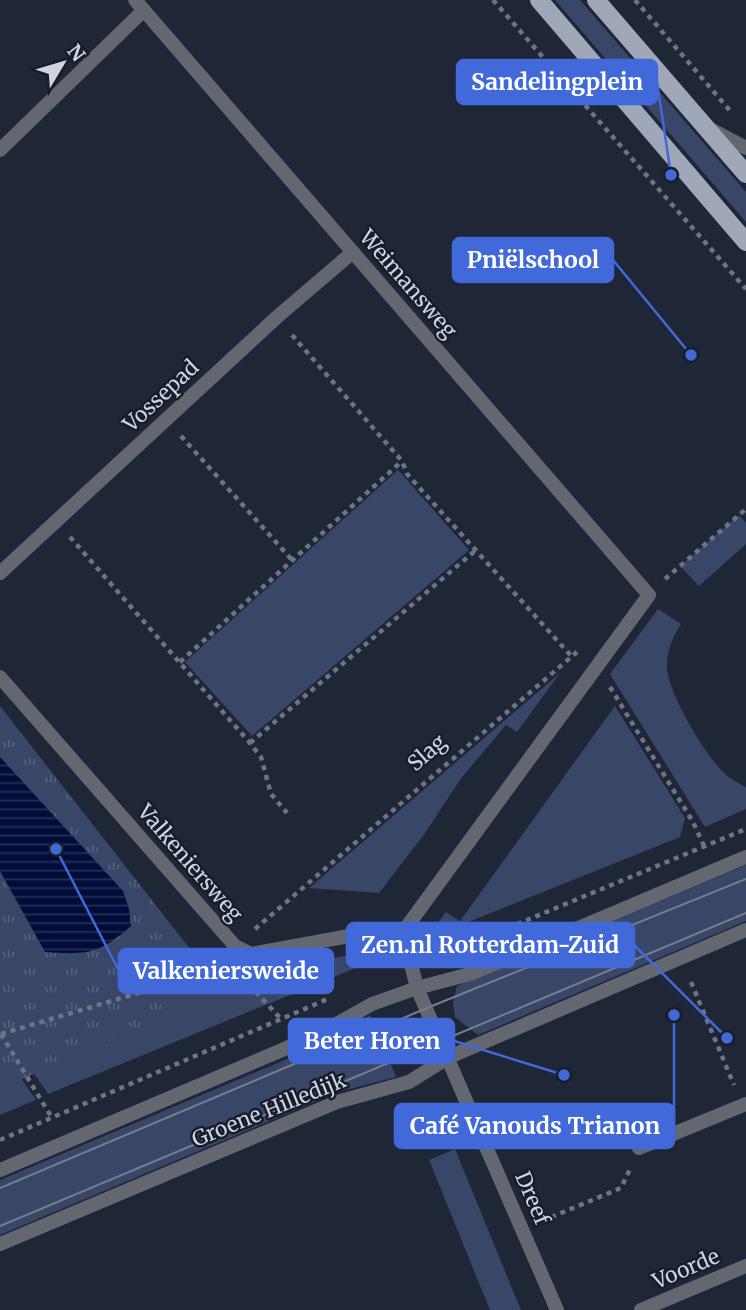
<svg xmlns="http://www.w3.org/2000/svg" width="746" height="1310" font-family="Merriweather,serif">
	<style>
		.green { fill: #384768 }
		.park { fill: url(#park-tufts) }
		.water { fill: url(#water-rules) }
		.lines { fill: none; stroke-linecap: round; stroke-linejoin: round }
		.path { stroke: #6e7482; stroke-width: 4.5; stroke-dasharray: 5 5; stroke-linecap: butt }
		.service { stroke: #63676f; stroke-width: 14 }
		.minor { stroke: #63676f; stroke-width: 14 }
		.tertiary { stroke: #63676f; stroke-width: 14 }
		.primary { stroke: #9fa7b8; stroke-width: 18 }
		.tram { stroke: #777d8a; stroke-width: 2 }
		.labels { text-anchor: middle; stroke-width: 5; stroke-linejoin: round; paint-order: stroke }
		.street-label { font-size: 21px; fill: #cfd4de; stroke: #161d2b }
		.leader { fill: none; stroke: #4169d9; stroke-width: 2.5 }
		.callout-dot { fill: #4169d9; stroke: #161d2b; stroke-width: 2.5 }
		.callout { fill: #4169d9; stroke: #4169d9; stroke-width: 2.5 }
		.callout-label { font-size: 23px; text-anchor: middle; font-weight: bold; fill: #fff }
	</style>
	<defs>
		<pattern id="park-tufts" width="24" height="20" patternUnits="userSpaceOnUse" patternTransform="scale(1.75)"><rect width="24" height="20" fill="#384768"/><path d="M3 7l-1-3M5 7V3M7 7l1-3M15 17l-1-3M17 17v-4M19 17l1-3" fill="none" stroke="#54617d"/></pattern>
		<pattern id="water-rules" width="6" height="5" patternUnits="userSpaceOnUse" patternTransform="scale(1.75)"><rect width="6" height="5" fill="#020c39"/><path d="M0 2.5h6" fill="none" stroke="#262e55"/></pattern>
	</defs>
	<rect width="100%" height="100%" fill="#1f2636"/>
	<path class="green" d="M555 0H580L746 192V222Z
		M398 470 469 550 252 736 185 662Z
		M739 515 746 523V544L699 586 680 566Z
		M658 609 681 624C672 638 666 653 667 669 670 696 704 753 723 772 730 779 738 783 746 787V809L705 827 610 674Z
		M560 673 517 732 506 725 462 777 423 836 379 893 309 888Z
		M615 706 685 818 680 837 426 939 446 912 460 921Z
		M746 865V921L478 1035 455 1017 453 1003 457 986Z
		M363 952 368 963 48 1094 12 1041 150 996Z
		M370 1015 396 1077 338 1092 0 1235V1180L325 1043Z
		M0 1048 36 1100 0 1115Z
		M455 1149 521 1310H490L429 1160Z"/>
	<path class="park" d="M0 706 223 991 0 1089Z"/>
	<path class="water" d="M0 757 123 891 129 909 131 926C99 954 87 955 45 952L0 871Z"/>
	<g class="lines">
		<path class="path" d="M493 0 746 289
			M635 0 732 113
			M292 335 402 461 407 474 573 658
			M181 436 292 560
			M70 537 250 743 261 757 271 794 287 813
			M665 579 746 509
			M180 662 402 461
			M610 687 693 822 704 846
			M250 743 476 550
			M255 929 577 652
			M443 955 746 829
			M242 977 281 1019
			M691 982 734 1085
			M1 1034 145 991 233 972
			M1 1034 52 1118
			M0 1140 330 998
			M542 1221 621 1188 630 1169"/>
		<path class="service" d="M639 1148 746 1104"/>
		<path class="minor" d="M135 0 649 595 403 932
			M710 129 746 148
			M0 150 144 10
			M0 573 277 317 353 252
			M0 677 235 946 251 954 360 934 403 932
			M403 932 417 988 557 1310
			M641 1310 746 1266"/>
		<path class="tertiary" d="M0 1170 315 1036 372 1004 417 988 470 974 746 857
			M0 1244 337 1102 409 1082 449 1057 746 930"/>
		<path class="primary" d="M539 0 746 242
			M596 0 746 174"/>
		<path class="tram" d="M0 1188 427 1008 746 879
			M0 1226 746 913"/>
	</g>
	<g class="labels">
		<g class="street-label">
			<text transform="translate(408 284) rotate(49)" y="7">Weimansweg</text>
			<text transform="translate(161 396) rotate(-43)" y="7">Vossepad</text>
			<text transform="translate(427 753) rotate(-41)" y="7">Slag</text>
			<text transform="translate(190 863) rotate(49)" y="7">Valkeniersweg</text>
			<text transform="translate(269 1110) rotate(-22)" y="7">Groene Hilledijk</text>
			<text transform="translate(532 1198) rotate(67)" y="7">Dreef</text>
			<text transform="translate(686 1269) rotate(-23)" y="7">Voorde</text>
		</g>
	</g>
	<path class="leader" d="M671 175L657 82M691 355L613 260M727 1038L634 945M56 849L119 971M564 1075L454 1041M674 1015L674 1126"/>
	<g class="callout-dot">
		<circle cx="671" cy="175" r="7"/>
		<circle cx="691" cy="355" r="7"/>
		<circle cx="727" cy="1038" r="7"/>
		<circle cx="56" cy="849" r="7"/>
		<circle cx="564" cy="1075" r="7"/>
		<circle cx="674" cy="1015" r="7"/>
	</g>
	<g class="callout">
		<rect x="457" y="60" width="200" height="44" rx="7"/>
		<rect x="453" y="238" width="160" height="44" rx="7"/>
		<rect x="347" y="923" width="287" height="44" rx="7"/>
		<rect x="119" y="949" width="214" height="44" rx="7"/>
		<rect x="289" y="1019" width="165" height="44" rx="7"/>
		<rect x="395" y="1104" width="279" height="44" rx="7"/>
	</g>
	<g class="callout-label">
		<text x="557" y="90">Sandelingplein</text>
		<text x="533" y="268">Pniëlschool</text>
		<text x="490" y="953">Zen.nl Rotterdam-Zuid</text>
		<text x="226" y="979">Valkeniersweide</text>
		<text x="372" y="1049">Beter Horen</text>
		<text x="535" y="1134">Café Vanouds Trianon</text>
	</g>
	<g transform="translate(63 63) rotate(52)" stroke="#161d2b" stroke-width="5" paint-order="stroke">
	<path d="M0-5L12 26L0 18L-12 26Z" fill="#cfd4de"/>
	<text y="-10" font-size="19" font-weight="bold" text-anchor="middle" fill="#cfd4de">N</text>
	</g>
</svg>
